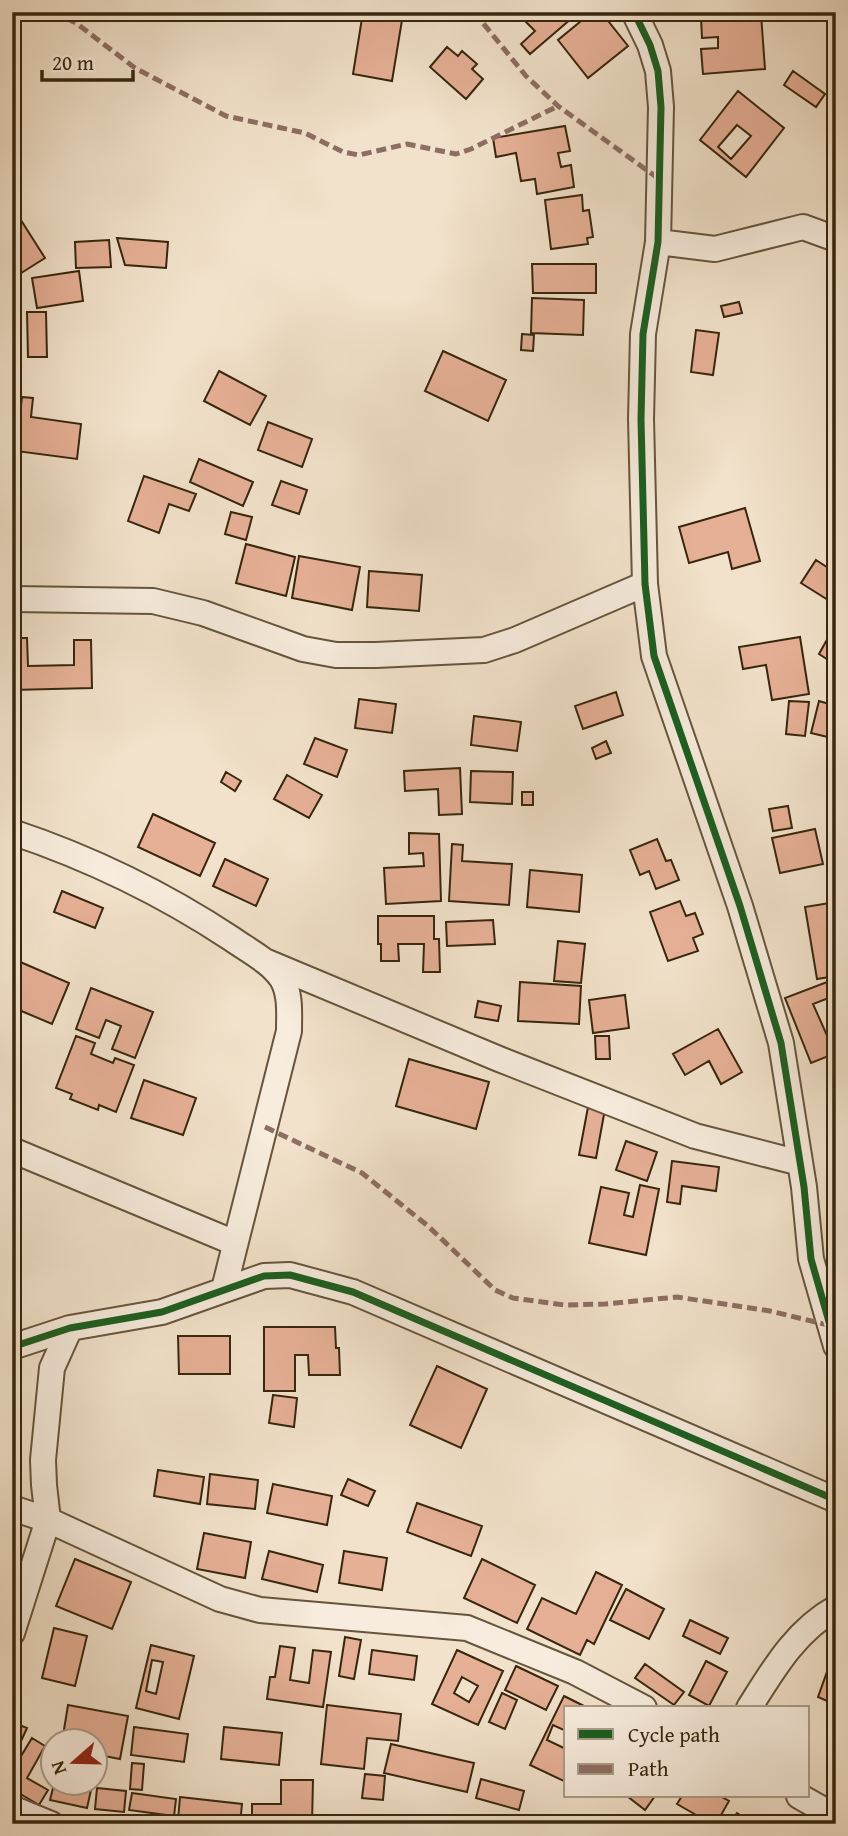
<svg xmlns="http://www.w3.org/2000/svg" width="848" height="1836" font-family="'Gentium Book Plus',serif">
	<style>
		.building { fill: #e6b096; stroke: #37260d; stroke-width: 2; fill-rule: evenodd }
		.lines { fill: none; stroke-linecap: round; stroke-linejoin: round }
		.street-casing { stroke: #66553c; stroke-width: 28 }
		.street { stroke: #f7ecdd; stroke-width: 24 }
		.quiet { stroke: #8d6e63; stroke-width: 5; stroke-dasharray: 10 5; stroke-linecap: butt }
		.cycleway-casing { stroke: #f7ecdd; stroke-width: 11 }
		.cycleway { stroke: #1b5e20; stroke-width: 7 }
	</style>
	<rect width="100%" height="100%" fill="#f2e2cb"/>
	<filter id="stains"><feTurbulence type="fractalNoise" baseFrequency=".00286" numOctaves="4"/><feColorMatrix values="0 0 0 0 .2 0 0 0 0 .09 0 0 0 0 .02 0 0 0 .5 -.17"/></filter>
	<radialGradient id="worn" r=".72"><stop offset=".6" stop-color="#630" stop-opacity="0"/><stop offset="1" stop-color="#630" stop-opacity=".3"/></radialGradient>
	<path class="building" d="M363 12 403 14 392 81 353 74Z
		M532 12H579L530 54 521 44 535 31 524 20Z
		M592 12H601L628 46 588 78 558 40Z
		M761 14 765 69 703 74 701 49 718 48V37L702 38 701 18Z
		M447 47 458 56 462 51 477 64 472 69 483 79 466 99 430 67Z
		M793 71 825 94 816 107 784 85Z
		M738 91 784 128 746 177 700 140ZM737 125 751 136 731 159 718 147Z
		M565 126 570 151 558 153 561 167 571 165 574 187 537 194 535 179 521 181 516 153 496 157 493 138Z
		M582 195 583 211 589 210 593 237 587 238 588 244 551 249 545 200Z
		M12 206 45 258 18 275 12 267Z
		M117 238 168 242 166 268 125 265Z
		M109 240 111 267 76 268 75 242Z
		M532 264H596V293H533Z
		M79 271 83 301 37 308 32 278Z
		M532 298 584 300 583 335 531 333Z
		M739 302 742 313 724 317 721 306Z
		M27 312H46L47 357H28Z
		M696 330 719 333 713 375 691 372Z
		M522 334 534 335 533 351 521 350Z
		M443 351 506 380 488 421 425 391Z
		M12 366 21 368 12 407Z
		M219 371 266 396 250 425 204 401Z
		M22 397 33 398 31 417 81 424 77 459 16 451Z
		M268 422 312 439 302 467 258 450Z
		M199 459 253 482 243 506 190 482Z
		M144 476 196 494 189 511 169 504 159 533 128 521Z
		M281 481 307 490 299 514 272 505Z
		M745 508 760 561 732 569 728 552 689 563 679 527Z
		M231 512 252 517 246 540 225 534Z
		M246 544 295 557 286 596 236 583Z
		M299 556 360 567 352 610 292 598Z
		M816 560 836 573V605L801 583Z
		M369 571 422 575 419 611 367 607Z
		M833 629 836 631V665L819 654Z
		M800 637 809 694 772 700 766 665 743 669 739 647Z
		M12 638H27L28 666 74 665V640H91L92 688 12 690Z
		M616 692 623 715 583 729 575 706Z
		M359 699 396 704 392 733 355 728Z
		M789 701 809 702 805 736 786 734Z
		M819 701 836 706V739L811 733Z
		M474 716 521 722 517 751 471 745Z
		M315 738 347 750 337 777 304 764Z
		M606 741 611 753 596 759 592 748Z
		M460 768 462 814 439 815 438 789 405 791 404 771Z
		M471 771 513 772 512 804 470 802Z
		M226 772 241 781 235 791 221 782Z
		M287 775 322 795 309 818 274 799Z
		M522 792H533V805H522Z
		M788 806 792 828 773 831 769 809Z
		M153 814 215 843 200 876 138 847Z
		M815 829 823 864 780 873 772 838Z
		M409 833 439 834 441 901 386 904 384 868 424 866 423 853 409 854Z
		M657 839 666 861 671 860 679 880 656 889 649 871 640 875 630 850Z
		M452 844 463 845 462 861 512 864 509 905 449 901Z
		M225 859 268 879 256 906 213 886Z
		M530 870 582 875 579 912 527 907Z
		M62 891 103 908 95 928 54 912Z
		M680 901 686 916 695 913 703 934 693 938 698 951 668 961 650 912Z
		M836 902V976L817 979 805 907Z
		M378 916H434V939H439L440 972H423L424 944H398L399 961H381V944H378Z
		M493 920 495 944 447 946 446 922Z
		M558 941 585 944 581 983 554 981Z
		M18 961 69 983 52 1024 12 1007V962L17 964Z
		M835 979 836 1008 831 997 813 1004 829 1040 836 1037V1053L811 1063 785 998Z
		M520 982 581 986 579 1024 518 1021Z
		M91 988 153 1012 135 1058 112 1049 121 1026 106 1020 99 1038 76 1029Z
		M625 995 629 1028 593 1033 589 1000Z
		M478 1001 501 1006 498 1021 475 1017Z
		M718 1029 742 1072 721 1084 709 1061 685 1075 673 1054Z
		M76 1036 95 1043 91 1054 113 1063 115 1058 134 1065 116 1112 99 1105 98 1110 70 1099 72 1094 56 1088Z
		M595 1036H609L610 1059H596Z
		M409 1059 489 1082 476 1129 396 1106Z
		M144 1080 196 1098 183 1135 131 1118Z
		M588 1107 605 1109 596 1158 579 1155Z
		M626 1141 657 1152 647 1181 616 1170Z
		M672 1161 719 1167 716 1191 682 1186 680 1204 667 1202Z
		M640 1185 659 1189 646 1255 589 1243 601 1187 629 1193 624 1215 633 1217Z
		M264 1327H335L336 1348H339L340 1375H309L308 1355H295V1391H264Z
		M178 1336H230V1374H179Z
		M437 1366 487 1389 461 1448 410 1425Z
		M273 1395 297 1398 294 1427 269 1423Z
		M158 1470 204 1477 200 1504 154 1496Z
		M210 1474 258 1480 255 1509 207 1504Z
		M348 1479 375 1491 368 1506 341 1495Z
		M273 1484 332 1496 327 1525 267 1513Z
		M417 1503 482 1526 471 1556 407 1532Z
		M204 1533 251 1542 245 1578 197 1569Z
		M269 1551 323 1565 317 1592 262 1579Z
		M344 1551 387 1558 382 1590 339 1583Z
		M75 1559 131 1582 112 1629 56 1606Z
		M482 1559 535 1585 517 1623 464 1598Z
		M596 1572 622 1585 594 1644 587 1640 580 1655 527 1629 542 1598 576 1614Z
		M626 1589 664 1609 649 1639 610 1620Z
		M690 1620 728 1638 720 1654 683 1636Z
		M54 1628 87 1636 75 1686 42 1678Z
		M345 1637 361 1640 354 1679 339 1676Z
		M151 1645 194 1656 179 1719 136 1708ZM152 1660 163 1662 156 1694 146 1691Z
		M280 1646 295 1648 290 1680 309 1683 313 1650 331 1652 323 1707 267 1699 270 1677H275Z
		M372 1650 417 1656 414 1680 369 1674Z
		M457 1650 503 1671 478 1725 432 1704ZM462 1677 478 1686 469 1702 454 1693Z
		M706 1661 727 1672 709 1706 689 1695Z
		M645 1664 684 1692 674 1705 635 1678Z
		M516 1666 558 1686 546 1710 505 1690Z
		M828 1669 836 1672 834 1704 818 1697Z
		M502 1693 517 1700 505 1729 489 1722Z
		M564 1696 588 1708H566V1731L553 1725 547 1740 566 1749V1782L530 1765Z
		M68 1705 128 1716 120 1759 94 1754V1742H62Z
		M327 1705 401 1714 398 1741 367 1738 364 1769 321 1764Z
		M12 1722 27 1728 12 1761Z
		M134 1727 188 1734 184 1762 131 1755Z
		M224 1727 282 1733 279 1765 221 1759Z
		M32 1738 45 1746 27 1778 48 1790 39 1805 12 1789V1771Z
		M391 1744 474 1763 467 1792 384 1773Z
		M132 1763 144 1764 142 1790 130 1789Z
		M365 1774 385 1776 383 1800 362 1798Z
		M481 1779 524 1791 519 1810 476 1798Z
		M281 1780H313L312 1824H252V1804H281Z
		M54 1784 91 1790 87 1808 50 1800Z
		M97 1788 126 1791 124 1812 95 1809Z
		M132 1793 176 1799 174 1816 129 1810Z
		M627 1796H655L645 1810Z
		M682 1796H720L729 1801 716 1824H712L677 1804Z
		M180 1797 242 1804 240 1824H211L178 1820Z
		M737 1813 749 1821 748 1824H729Z"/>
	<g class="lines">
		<g class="street-casing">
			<path id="street" d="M634 12 650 45 658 71 661 107 658 242 643 334 641 419 645 584 654 656 740 906 781 1043 804 1187 811 1259 836 1346
				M658 242 715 249 803 227 836 239
				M12 599 153 601 203 613 303 649 336 655H376L484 650 515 640 645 584
				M12 832C90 858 164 894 232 939 249 951 271 962 282 979 291 994 289 1015 289 1031L224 1289
				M267 962 499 1059 695 1136 800 1163
				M12 1150 235 1243
				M12 1347 70 1328 162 1312 264 1276 290 1275 353 1292 836 1500
				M12 1508 48 1520 220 1599 260 1610 467 1628 575 1672 644 1708
				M12 1633 48 1520 44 1485 43 1460 52 1368 70 1328
				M749 1708C773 1670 795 1631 836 1608
				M799 1796 836 1817
				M12 1808 51 1824"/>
		</g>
		<use href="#street" class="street"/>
		<path class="quiet" d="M53 12 76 23 135 68 226 116 305 133 343 152 359 155 407 144 456 154 471 149 558 106
			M474 12 526 76 558 106 659 179
			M265 1127 362 1173 428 1226 495 1290 513 1298 564 1305 605 1304 677 1297 770 1311 828 1325"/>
		<g class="cycleway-casing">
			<path id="cycleway" d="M634 12 650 45 658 71 661 107 658 242 643 334 641 419 645 584 654 656 740 906 781 1043 804 1187 811 1259 836 1346
				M12 1347 70 1328 162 1312 264 1276 290 1275 353 1292 836 1500"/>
		</g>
		<use href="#cycleway" class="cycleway"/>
	</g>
	<rect width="848" height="1836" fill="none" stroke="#f2e2cb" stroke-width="42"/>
	<rect x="14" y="14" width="820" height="1808" fill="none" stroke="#37260d" stroke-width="3.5"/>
	<rect x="21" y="21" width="806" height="1794" fill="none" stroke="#37260d" stroke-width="2"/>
	<rect x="564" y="1706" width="245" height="91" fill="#f7ecdd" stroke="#aa9d8a" stroke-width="2"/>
	<rect x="578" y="1729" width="35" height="10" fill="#1b5e20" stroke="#aa9d8a" stroke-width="2"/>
	<text x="628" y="1742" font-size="21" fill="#37260d">Cycle path</text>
	<rect x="578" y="1764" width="35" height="10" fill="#8d6e63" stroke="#aa9d8a" stroke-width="2"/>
	<text x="628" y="1776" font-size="21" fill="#37260d">Path</text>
	<g transform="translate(74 1762) rotate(250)"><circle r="33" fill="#f7ecdd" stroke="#aa9d8a" stroke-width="2"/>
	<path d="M0-5L12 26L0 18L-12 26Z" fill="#8f2418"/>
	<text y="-10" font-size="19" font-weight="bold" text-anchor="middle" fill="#37260d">N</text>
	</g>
	<path d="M42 70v10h91v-10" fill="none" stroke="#37260d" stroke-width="3.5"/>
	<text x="52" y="70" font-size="21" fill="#37260d" stroke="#f7ecdd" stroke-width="5" paint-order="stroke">20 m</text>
	<rect width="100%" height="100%" filter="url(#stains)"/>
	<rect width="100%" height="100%" fill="url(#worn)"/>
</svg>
